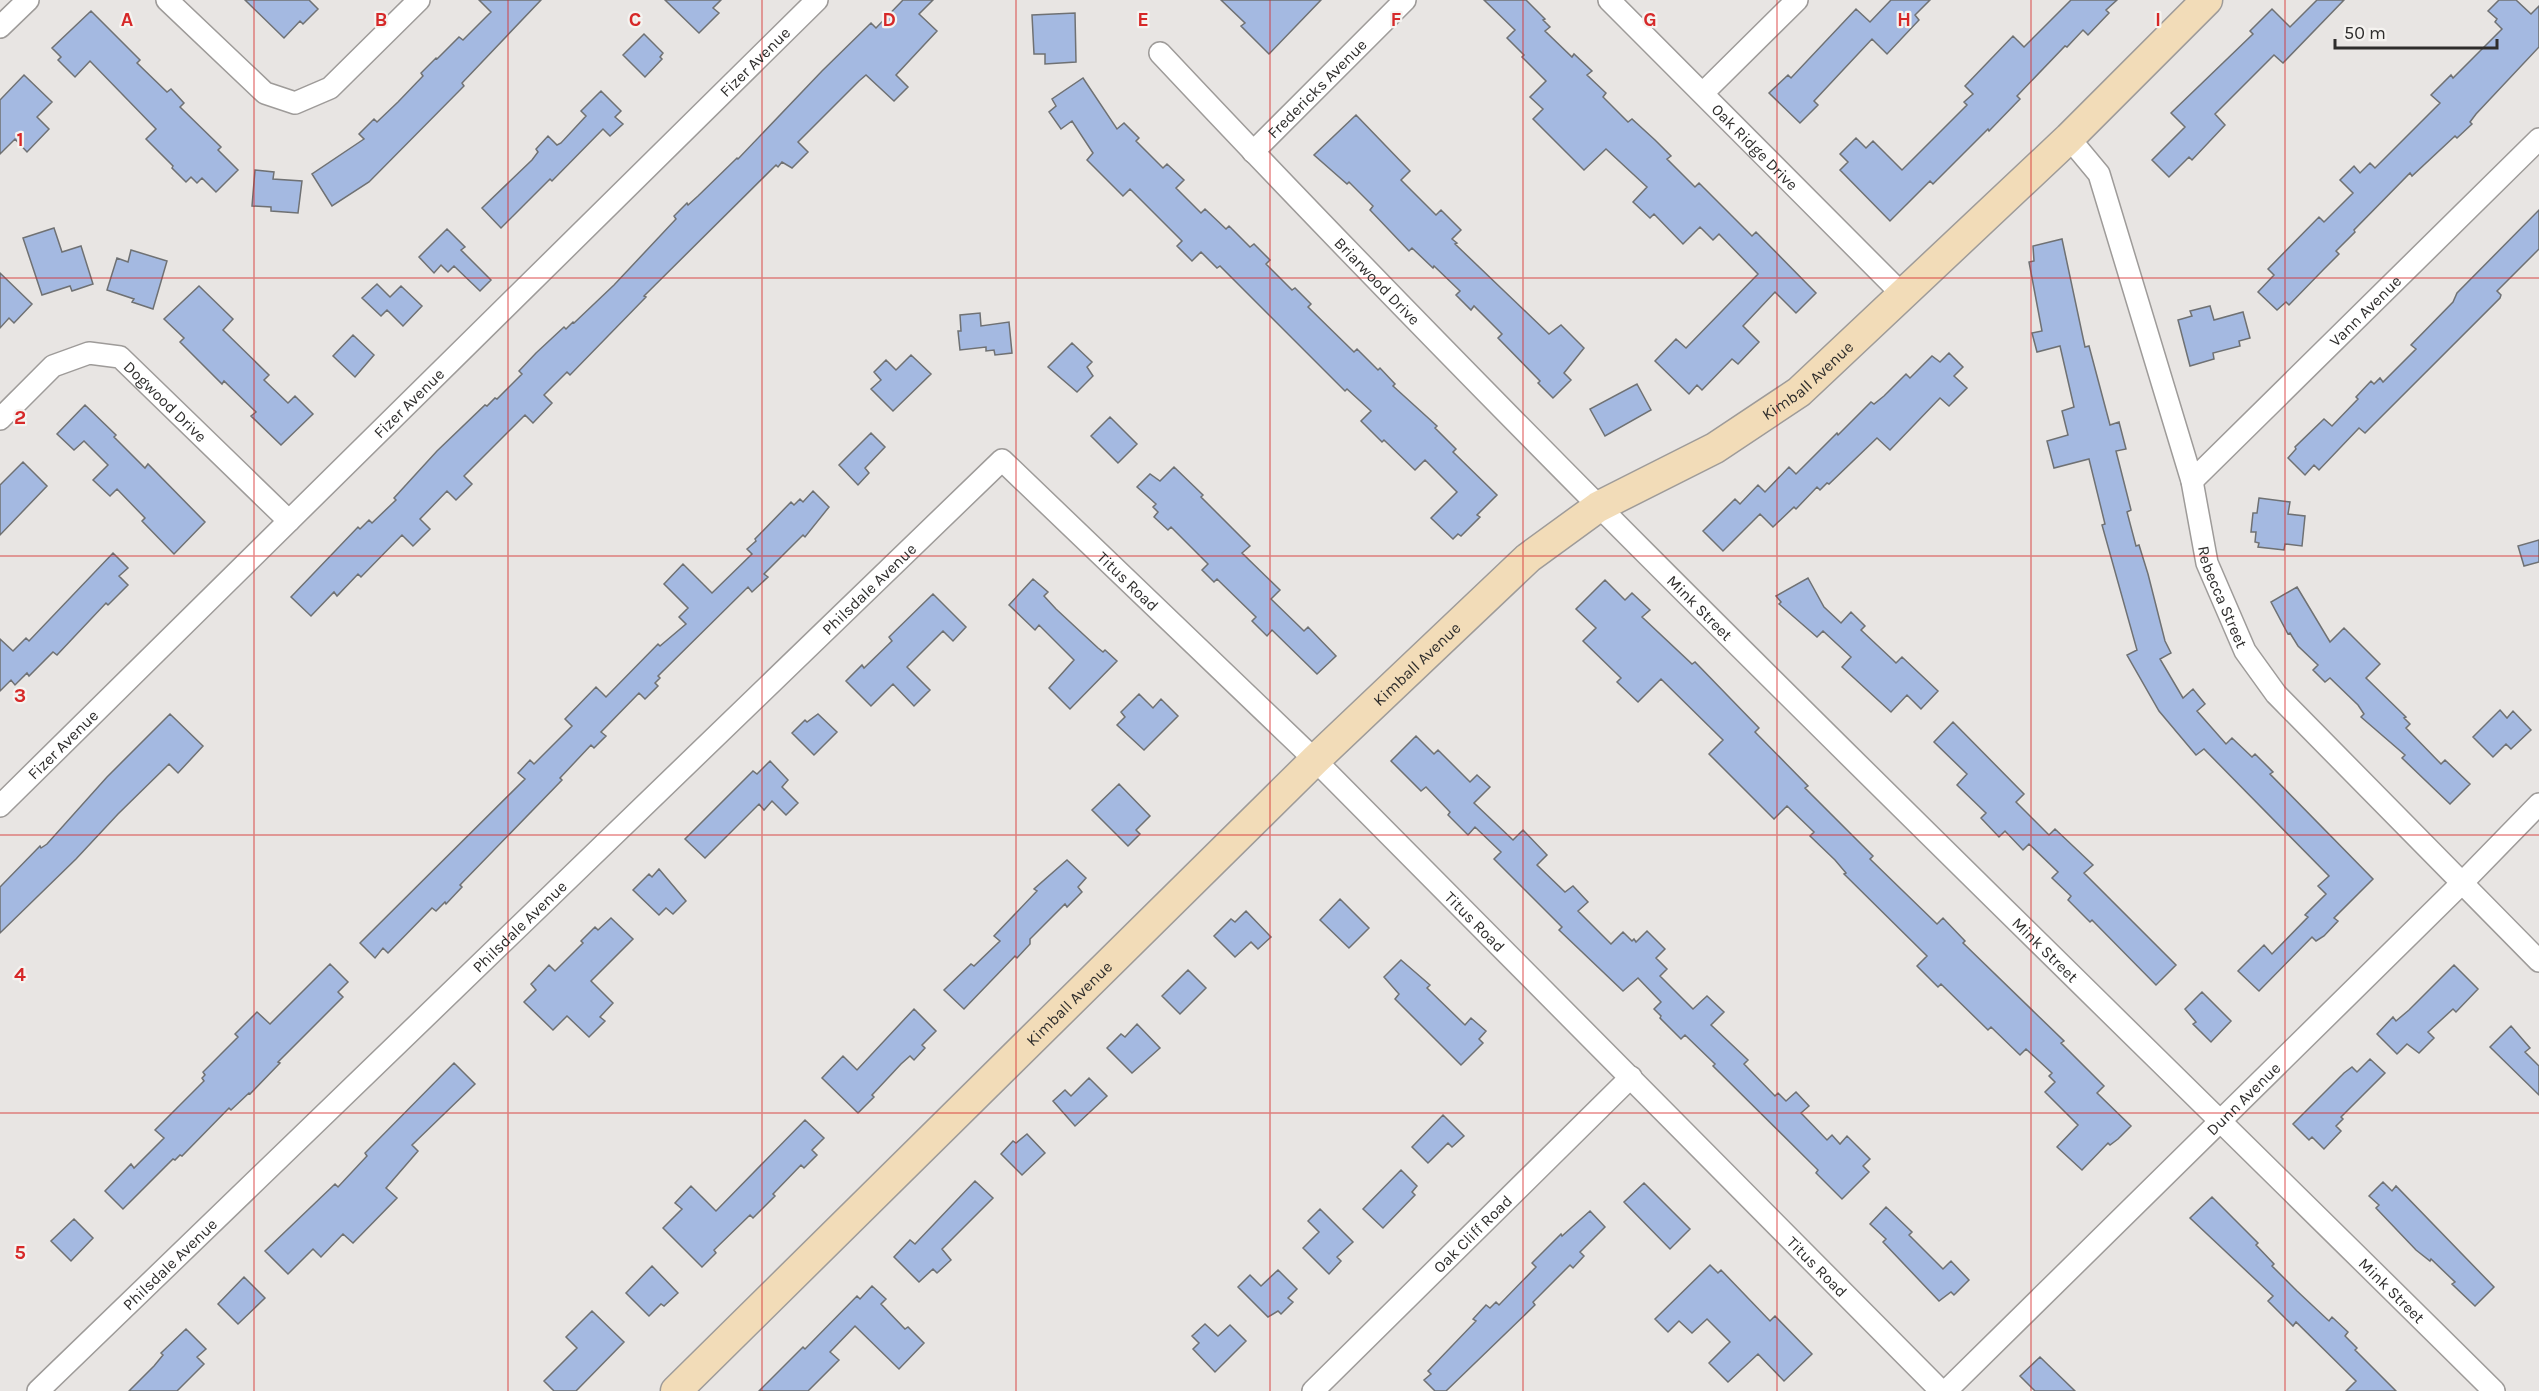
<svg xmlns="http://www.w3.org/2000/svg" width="2539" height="1391" font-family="Karla,sans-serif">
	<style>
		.building { fill: #a4b9e1; stroke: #6f7173; stroke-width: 1.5 }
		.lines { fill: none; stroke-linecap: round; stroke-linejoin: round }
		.street-casing { stroke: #9e9b99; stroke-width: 24 }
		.secondary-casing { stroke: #9e9b99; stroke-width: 33 }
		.street { stroke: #fff; stroke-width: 21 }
		.secondary { stroke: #f2dcb8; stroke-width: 30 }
		.grid { fill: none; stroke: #d62828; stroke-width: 1.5; stroke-opacity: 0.55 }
		.labels { text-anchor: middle; stroke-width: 4.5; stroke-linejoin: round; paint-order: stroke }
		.street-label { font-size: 16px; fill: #2e2d2c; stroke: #f5f3f0 }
		.grid-label { font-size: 20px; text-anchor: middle; font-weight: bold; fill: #d62828; stroke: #f5f3f0; stroke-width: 4.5; stroke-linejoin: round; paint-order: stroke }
	</style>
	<rect width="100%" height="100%" fill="#e8e5e3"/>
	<path class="building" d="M245 0H309L318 9 303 24 300 21 284 38Z
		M479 0H541L462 83 464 86 369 182 332 206 312 174 364 139 359 134 374 119 377 122 398 102 423 76 421 73 436 58 437 59 459 37 463 40 491 12Z
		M665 0H721L713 8 719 13 699 33Z
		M903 0H933L919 14 937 31 896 75 908 87 894 101 866 75 859 81 798 142 808 152 792 168 782 162 778 167 776 165 644 296 646 297 570 375 567 372 544 395 552 403 533 423 525 415 464 476 472 484 456 500 447 491 420 519 430 529 413 546 402 535 361 577 358 574 337 596 334 592 311 616 291 597 358 527 360 529 369 520 372 523 396 500 394 498 437 451 485 405 487 406 495 398 497 399 522 374 519 371 536 353 564 327 566 329 573 322 574 323 614 285 676 219 674 216 687 203 688 205 698 196 737 158 738 159 822 71 871 23 876 28Z
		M1221 0H1321L1269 54 1241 26 1245 23Z
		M1484 0H1526L1545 19 1543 20 1550 27 1545 31 1572 57 1574 54 1592 71 1587 75 1606 93 1603 97 1628 122 1632 119 1655 140 1671 156 1667 159 1695 187 1699 183 1752 236 1756 232 1816 293 1796 313 1775 292 1743 326 1759 342 1738 364 1732 359 1702 390 1697 385 1689 394 1655 361 1676 339 1686 348 1758 274 1719 234 1713 240 1700 227 1683 244 1654 214 1650 218 1633 202 1647 187 1606 149 1584 170 1533 119 1543 109 1530 97 1546 81 1522 57 1524 55 1507 38 1515 30Z
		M1891 0H1930L1915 15 1919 20 1887 54 1872 39 1814 101 1818 105 1800 123 1769 93 1788 75 1791 78 1856 9 1870 22Z
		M2071 0H2117L2106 10 2109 13 2088 35 2083 30 2067 47 2065 46 2017 96 2020 99 1989 131 1988 129 1933 184 1930 181 1890 221 1840 170 1848 162 1840 154 1856 138 1866 148 1873 141 1902 170 1967 105 1964 102 1973 94 1965 86 2013 36 2024 47Z
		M2317 0H2344L2283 63 2274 55 2215 114 2225 125 2192 160 2189 157 2169 177 2152 160 2185 127 2171 113 2253 34 2250 31 2272 9 2290 27Z
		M2499 0H2516L2531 14 2539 6V47L2476 114 2470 122 2472 124 2457 138 2455 136 2412 176 2410 173 2354 230 2355 232 2336 251 2339 254 2323 270 2289 305 2286 302 2277 310 2258 292 2274 275 2268 269 2319 217 2324 222 2353 193 2340 180 2354 166 2360 173 2370 163 2375 168 2440 103 2431 95 2451 75 2453 78 2502 29 2495 22 2497 19 2488 11Z
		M91 11 140 60 137 63 167 92 171 89 184 103 180 107 221 147 218 150 238 170 216 192 202 178 197 183 191 177 186 182 172 168 173 166 146 139 156 129 90 61 75 77 58 60 61 57 52 48Z
		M1075 13 1076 62 1045 64V54H1034L1032 15Z
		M644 34 663 53 660 57 662 59 645 77 623 55Z
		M24 75 52 102 37 117 49 129 27 152 15 139 0 154V100Z
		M1083 78 1117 129 1124 123 1139 138 1136 141 1163 168 1167 164 1184 180 1176 188 1201 213 1205 209 1226 229 1229 226 1250 247 1254 244 1270 260 1266 264 1292 290 1295 288 1311 304 1308 307 1354 352 1357 349 1378 370 1380 368 1395 384 1393 386 1437 426 1435 428 1456 449 1453 452 1497 495 1477 515 1480 517 1461 536 1458 534 1453 539 1431 518 1457 492 1425 460 1415 470 1384 440 1382 442 1361 421 1371 411 1347 389 1345 391 1220 266 1217 268 1201 252 1192 261 1177 246 1182 241 1130 189 1123 196 1087 160 1093 153 1072 121 1061 129 1049 112 1056 106 1052 99Z
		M601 91 621 111 615 117 623 124 610 136 603 129 552 181 550 179 501 228 482 208 532 160 538 152 536 149 548 136 557 145 561 143 586 116 581 111Z
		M1356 115 1410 171 1401 180 1436 215 1441 210 1461 230 1452 239 1457 243 1455 244 1549 334 1561 325 1584 348 1564 373 1571 380 1553 398 1538 383 1540 381 1498 338 1502 334 1474 306 1471 310 1456 295 1460 291 1434 266 1433 268 1412 248 1409 251 1370 210 1373 206 1349 182 1347 184 1314 155Z
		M255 170 274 172 273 179 302 181 298 213 271 211V207L252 206Z
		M2539 210V249L2497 291 2501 295 2500 298 2365 433 2359 428 2319 470 2314 465 2305 475 2288 458 2296 449 2295 447 2324 419 2332 426 2358 399 2356 397 2371 381 2374 384 2380 378 2383 382 2416 349 2411 345 2453 302 2457 293Z
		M54 228 62 252 81 246 93 284 72 291 70 286 42 295 23 238Z
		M447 229 465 247 461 250 491 280 480 291 454 266 448 272 441 265 434 273 419 257Z
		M2062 239 2085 347 2089 346 2110 425 2119 422 2126 449 2116 451 2131 510 2127 512 2136 546 2139 545 2148 574 2165 641 2171 653 2160 659 2183 698 2193 689 2205 704 2197 711 2226 744 2232 738 2252 757 2255 754 2273 772 2270 774 2373 879 2334 918 2338 921 2324 936 2316 941 2312 937 2259 991 2238 971 2264 945 2272 954 2308 917 2305 915 2326 894 2318 886 2329 876 2204 749 2196 755 2159 711 2127 655 2137 650 2102 525 2105 524 2089 459 2054 468 2047 441 2068 435 2062 411 2074 407 2060 346 2037 352 2032 333 2042 331 2029 262 2034 261 2033 246Z
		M131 250 167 261 153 309 132 302 134 299 107 290 117 258 128 262Z
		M0 273 32 304 14 323 9 318 0 328Z
		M377 284 390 297 401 286 422 306 403 326 387 310 381 316 362 298Z
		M199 286 233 319 223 330 269 375 264 380 288 403 295 396 313 414 281 445 251 416 256 412 224 381 222 384 180 342 184 338 164 319Z
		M2210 306 2214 320 2243 312 2250 338 2239 341 2240 346 2213 353 2214 359 2190 366 2178 320 2192 316 2190 311Z
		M980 313 981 326 1009 322 1012 353 995 355 994 350 986 351V347L960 350 958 331H961L960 315Z
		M353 335 374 355 355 377 333 356Z
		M1072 343 1092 362 1087 367 1093 376 1077 392 1048 367Z
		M1949 353 1963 367 1954 376 1967 388 1949 406 1940 398 1890 450 1877 438 1829 484 1827 483 1820 490 1817 487 1796 509 1794 507 1773 527 1760 514 1723 551 1703 531 1735 499 1740 504 1758 485 1765 492 1789 467 1796 474 1837 433 1838 435 1871 402 1874 404 1884 396 1906 374 1910 378 1932 356 1940 362Z
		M911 355 931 374 893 411 871 389 881 380 874 372 886 360 896 370Z
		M1637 384 1651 410 1605 436 1590 409Z
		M85 405 116 435 114 437 145 468 148 464 205 522 174 554 142 521 145 518 117 489 110 496 93 480 108 465 84 441 74 450 57 434Z
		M1110 417 1137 444 1118 463 1091 436Z
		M871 433 885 447 865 468 869 473 858 485 839 465Z
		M23 462 47 486 0 535V485Z
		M1174 467 1203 495 1201 497 1250 546 1242 553 1280 590 1271 599 1304 631 1308 627 1336 656 1317 674 1272 630 1267 636 1252 621 1256 617 1217 579 1214 582 1202 570 1208 564 1171 527 1168 530 1154 517 1158 512 1153 507 1156 504 1137 487 1150 474 1160 481Z
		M813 491 829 507 805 537 803 535 764 574 768 577 752 592 748 587 658 676 660 678 655 683 658 686 645 699 639 693 601 732 606 736 594 748 591 745 560 778 562 780 460 885 462 887 446 904 445 902 436 911 432 908 388 953 383 948 375 958 360 943 525 779 518 773 530 760 534 764 572 726 565 719 596 687 606 697 658 644 660 646 686 624 679 617 688 608 664 584 683 564 712 593 752 554 747 549 756 541 755 539 791 502 794 505 800 499 803 502Z
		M2259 498 2290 502 2288 514 2305 516 2302 546 2285 544 2284 550 2258 547 2259 543 2255 542 2256 532H2251L2253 513H2257Z
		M2539 540V562L2524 566 2518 546Z
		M113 553 128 568 119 576 128 585 108 605 106 603 57 655 53 652 29 676 27 673 15 685 11 680 0 691V639L13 651 26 638 29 641Z
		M1808 578 1824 607 1841 623 1851 612 1865 626 1861 630 1893 660 1896 663 1902 657 1938 691 1921 709 1907 695 1891 712 1842 667 1851 657 1823 631 1817 637 1779 604 1781 602 1776 596Z
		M1033 579 1048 592 1044 596 1056 609 1098 648 1103 652 1105 650 1117 661 1070 709 1049 688 1074 660 1039 625 1035 630 1009 605Z
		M1605 580 1625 600 1632 593 1650 610 1642 617 1692 664 1695 662 1759 728 1755 732 1808 786 1805 788 1873 856 1870 859 1937 924 1943 918 1965 941 1963 943 2064 1041 2061 1043 2104 1086 2097 1093 2131 1126 2118 1139 2110 1145 2108 1143 2082 1170 2057 1147 2078 1125 2045 1092 2055 1082 2049 1076 2052 1073 2026 1049 2020 1055 1991 1027 1988 1030 1941 984 1938 987 1917 966 1927 956 1844 874 1846 873 1835 860 1810 836 1814 832 1787 806 1774 819 1709 754 1723 740 1661 679 1638 702 1617 682 1621 678 1583 641 1596 628 1576 609Z
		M2297 587 2330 642 2344 628 2380 664 2366 678 2406 717 2404 718 2410 724 2406 728 2441 764 2445 760 2470 784 2450 804 2402 758 2405 755 2361 717 2364 714 2358 705 2330 678 2325 682 2313 670 2318 665 2298 646 2290 633 2288 634 2271 602Z
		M933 594 966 627 953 641 943 631 907 667 930 690 914 706 893 684 871 706 846 681 862 665 864 668 892 641 889 637Z
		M1139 694 1153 708 1161 699 1178 716 1144 750 1117 725 1125 717 1121 712Z
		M2500 710 2507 718 2513 711 2531 730 2511 749 2506 744 2493 757 2473 737Z
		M170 714 203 746 178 773 169 764 118 814 76 859 0 933V887L40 846 41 848 47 844 107 777Z
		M818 714 837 732 814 755 792 733 805 720 807 722Z
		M1953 722 2024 794 2016 802 2049 835 2055 829 2093 865 2084 873 2176 965 2156 985 2092 920 2090 922 2068 900 2071 896 2052 878 2058 872 2029 844 2023 850 2005 831 1999 837 1981 818 1986 813 1957 785 1967 774 1934 742Z
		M1416 736 1434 754 1438 750 1470 782 1477 775 1490 787 1474 803 1513 840 1523 830 1547 855 1537 865 1565 892 1573 886 1588 902 1578 911 1611 944 1623 932 1632 941 1634 939 1636 942 1647 931 1665 949 1656 958 1667 969 1660 976 1693 1009 1707 996 1724 1012 1711 1025 1748 1060 1744 1064 1775 1096 1778 1093 1786 1101 1796 1092 1809 1106 1801 1113 1827 1140 1832 1135 1840 1144 1847 1136 1870 1159 1863 1166 1869 1172 1842 1199 1816 1173 1818 1170 1713 1066 1715 1064 1685 1035 1681 1039 1660 1018 1661 1016 1654 1009 1661 1002 1638 978 1623 991 1559 930 1562 927 1494 859 1501 852 1475 827 1468 835 1448 815 1450 812 1426 787 1421 791 1391 761Z
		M770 761 788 780 782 787 798 803 786 815 772 801 764 810 759 804 705 858 685 839 753 771 757 774Z
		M1119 784 1150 816 1136 830 1140 834 1128 846 1092 810Z
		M1067 860 1086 878 1078 887 1082 892 1067 907 1065 904 1030 939V944L1017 958 1015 956 964 1009 944 990 971 964 974 966 1000 941 994 936 1037 891 1034 889Z
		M659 869 686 901 673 914 666 908 659 915 633 890 649 874 652 877Z
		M1340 899 1369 928 1349 948 1320 920Z
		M1246 911 1271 937 1258 949 1251 942 1235 957 1214 936 1231 919 1235 922Z
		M611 918 633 939 591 981 613 1003 600 1017 605 1021 589 1037 567 1016 553 1030 524 1002 536 990 531 984 549 965 555 971 583 943 581 941 595 927 598 930Z
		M1401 960 1430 985 1427 988 1465 1025 1471 1018 1486 1031 1479 1039 1483 1043 1461 1065 1395 999 1399 994 1384 977Z
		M330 964 348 982 338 992 343 997 278 1062 280 1063 250 1094 249 1093 231 1110 229 1108 182 1156 180 1155 175 1160 173 1159 123 1209 105 1191 131 1164 134 1168 164 1138 155 1130 204 1081 202 1078 205 1075 203 1072 238 1037 235 1034 257 1012 270 1024Z
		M2454 965 2478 989 2456 1012 2453 1009 2428 1032 2434 1038 2419 1053 2407 1044 2397 1054 2377 1034 2393 1017 2396 1021 2409 1010Z
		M1188 970 1206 988 1180 1014 1162 996Z
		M2202 992 2231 1021 2211 1042 2193 1024 2196 1022 2185 1009Z
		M914 1009 936 1031 922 1045 925 1048 914 1060 910 1056 901 1064 872 1095 874 1097 858 1113 822 1078 843 1056 857 1070Z
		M1137 1024 1160 1048 1132 1073 1107 1048 1121 1034 1125 1037Z
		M2511 1026 2530 1048 2525 1052 2539 1066V1095L2490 1047Z
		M2370 1059 2385 1073 2341 1117 2343 1119 2336 1126 2341 1131 2324 1149 2312 1137 2309 1140 2293 1124 2344 1073 2352 1067 2357 1072Z
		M454 1063 475 1084 412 1145 418 1151 386 1188 397 1198 353 1243 343 1234 321 1257 313 1249 288 1274 265 1251 335 1184 338 1187 367 1156 365 1153Z
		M1089 1078 1107 1096 1075 1126 1053 1101 1065 1090 1071 1096Z
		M1443 1115 1464 1136 1452 1147 1448 1143 1428 1163 1412 1147Z
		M805 1120 824 1138 812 1150 817 1155 804 1168 801 1165 773 1194 775 1196 753 1218 750 1215 714 1250 716 1253 702 1267 663 1228 682 1209 675 1203 691 1186 716 1211Z
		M1027 1134 1045 1153 1022 1175 1001 1154 1013 1141 1016 1143Z
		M1401 1170 1417 1186 1412 1192 1415 1195 1383 1228 1363 1209Z
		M975 1181 993 1198 942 1249 951 1260 937 1273 933 1269 919 1282 894 1257 910 1240 915 1244Z
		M2383 1182 2392 1191 2396 1186 2494 1287 2475 1306 2452 1284 2455 1282 2431 1259 2430 1261 2416 1250 2376 1208 2379 1205 2369 1196Z
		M1644 1183 1690 1229 1670 1249 1624 1202Z
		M2212 1197 2258 1243 2256 1245 2274 1264 2272 1266 2297 1291 2329 1321 2332 1317 2348 1332 2345 1336 2357 1348 2355 1350 2396 1391H2346L2356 1381 2296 1322 2293 1326 2268 1301 2273 1296 2190 1218Z
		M1886 1207 1912 1232 1909 1235 1943 1269 1951 1261 1969 1280 1954 1295 1951 1292 1939 1301 1883 1242 1886 1239 1870 1224Z
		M1320 1209 1353 1242 1337 1257 1341 1261 1329 1274 1303 1248 1319 1232 1308 1221Z
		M1590 1211 1605 1227 1580 1252 1584 1256 1573 1268 1570 1265 1533 1302 1535 1305 1446 1391H1435L1424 1380 1431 1374 1428 1371 1476 1321 1473 1319 1486 1305 1490 1308 1496 1302 1499 1305 1536 1267 1532 1263 1561 1234 1562 1236Z
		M74 1219 93 1238 71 1261 51 1241Z
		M1710 1265 1718 1273 1721 1270 1770 1321 1775 1316 1812 1354 1784 1381 1758 1354 1728 1382 1709 1363 1730 1342 1707 1319 1692 1333 1679 1321 1668 1332 1655 1319Z
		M652 1266 678 1293 664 1306 661 1304 649 1316 626 1293Z
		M1278 1270 1297 1289 1288 1298 1293 1302 1281 1314 1278 1311 1268 1317 1238 1287 1250 1275 1261 1286Z
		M244 1277 265 1298 238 1324 218 1304Z
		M872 1286 886 1299 881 1304 905 1329 908 1327 924 1343 899 1369 855 1326 830 1352 839 1360 808 1391H759L803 1347 805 1349 857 1296 860 1299Z
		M592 1311 624 1342 576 1391H554L544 1381 577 1348 566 1337Z
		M1205 1324 1218 1336 1230 1325 1246 1341 1215 1372 1193 1349 1199 1343 1192 1336Z
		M186 1329 206 1349 197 1357 204 1364 177 1391H129L154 1366 163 1355 161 1353Z
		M2040 1357 2075 1391H2035L2020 1376Z"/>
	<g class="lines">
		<g class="street-casing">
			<g id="street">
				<path d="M167 0 265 93 295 103 330 88 419 0"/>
				<path id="s1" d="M1609 0 1902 294"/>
				<path d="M0 27 28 0"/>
				<path id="s2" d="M1160 53C1591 512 2047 948 2494 1391"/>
				<path d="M1703 93 1797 0"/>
				<path id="s3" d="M2069 138 2099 174 2192 481 2207 563 2245 651 2276 694 2539 961"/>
				<path id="s4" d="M1253 152 1405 0"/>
				<path id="s5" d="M0 419 53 366 89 353 120 357 289 521"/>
				<path id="s6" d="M2192 481 2539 139"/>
				<path id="s7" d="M0 806 817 0"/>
				<path id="s8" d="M38 1391 1002 460 1315 760 1941 1391"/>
				<path id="s9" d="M1313 1391 1631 1077"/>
				<path id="s10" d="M1946 1391 2463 882 2539 804"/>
			</g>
		</g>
		<g class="secondary-casing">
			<g id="secondary">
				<path id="s11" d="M676 1391 1315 760 1528 558 1598 507 1715 448 1799 392 2069 138 2207 0"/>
			</g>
		</g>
		<use href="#street" class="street"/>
		<use href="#secondary" class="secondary"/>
	</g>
	<path class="grid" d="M254 0V1391M508 0V1391M762 0V1391M1016 0V1391M1270 0V1391M1523 0V1391M1777 0V1391M2031 0V1391M2285 0V1391M0 278H2539M0 556H2539M0 835H2539M0 1113H2539"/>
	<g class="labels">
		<g class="street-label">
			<text dy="6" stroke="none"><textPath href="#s7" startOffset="1060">Fizer Avenue</textPath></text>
			<text dy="6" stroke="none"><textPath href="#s4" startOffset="90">Fredericks Avenue</textPath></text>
			<text dy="6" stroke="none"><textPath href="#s1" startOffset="207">Oak Ridge Drive</textPath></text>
			<text dy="6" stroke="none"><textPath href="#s2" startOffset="315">Briarwood Drive</textPath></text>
			<text dy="6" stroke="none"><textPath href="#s6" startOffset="243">Vann Avenue</textPath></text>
			<text dy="6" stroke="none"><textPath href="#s11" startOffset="1524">Kimball Avenue</textPath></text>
			<text dy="6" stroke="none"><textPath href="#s5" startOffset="208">Dogwood Drive</textPath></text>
			<text dy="6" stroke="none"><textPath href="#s7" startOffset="574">Fizer Avenue</textPath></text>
			<text dy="6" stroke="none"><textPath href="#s8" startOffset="1515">Titus Road</textPath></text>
			<text dy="6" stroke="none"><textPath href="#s8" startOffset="1155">Philsdale Avenue</textPath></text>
			<text dy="6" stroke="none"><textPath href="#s3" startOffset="488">Rebecca Street</textPath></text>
			<text dy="6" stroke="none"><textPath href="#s2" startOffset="774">Mink Street</textPath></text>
			<text dy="6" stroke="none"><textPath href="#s11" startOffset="1038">Kimball Avenue</textPath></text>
			<text dy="6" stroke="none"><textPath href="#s7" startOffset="88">Fizer Avenue</textPath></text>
			<text dy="6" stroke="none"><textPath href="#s8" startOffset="2001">Titus Road</textPath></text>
			<text dy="6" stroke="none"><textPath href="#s8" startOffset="669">Philsdale Avenue</textPath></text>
			<text dy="6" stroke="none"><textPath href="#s2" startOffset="1260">Mink Street</textPath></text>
			<text dy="6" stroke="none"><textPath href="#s11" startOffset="552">Kimball Avenue</textPath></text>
			<text dy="6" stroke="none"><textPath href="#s10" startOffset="417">Dunn Avenue</textPath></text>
			<text dy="6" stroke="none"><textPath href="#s9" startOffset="224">Oak Cliff Road</textPath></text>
			<text dy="6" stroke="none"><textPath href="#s8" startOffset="183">Philsdale Avenue</textPath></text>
			<text dy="6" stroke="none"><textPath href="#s8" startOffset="2487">Titus Road</textPath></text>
			<text dy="6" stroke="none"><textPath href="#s2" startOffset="1746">Mink Street</textPath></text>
		</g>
	</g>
	<g class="grid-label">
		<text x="127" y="26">A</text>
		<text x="381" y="26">B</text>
		<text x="635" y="26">C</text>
		<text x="889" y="26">D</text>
		<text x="1143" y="26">E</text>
		<text x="1396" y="26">F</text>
		<text x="1650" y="26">G</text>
		<text x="1904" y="26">H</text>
		<text x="2158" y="26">I</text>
		<text x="20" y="146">1</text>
		<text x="20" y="424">2</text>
		<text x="20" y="702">3</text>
		<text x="20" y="981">4</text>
		<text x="20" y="1259">5</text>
	</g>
	<path d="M2335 39v9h162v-9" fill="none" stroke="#2e2d2c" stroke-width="3"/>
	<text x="2344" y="39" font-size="18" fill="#2e2d2c" stroke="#f5f3f0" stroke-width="4.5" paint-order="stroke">50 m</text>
</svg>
